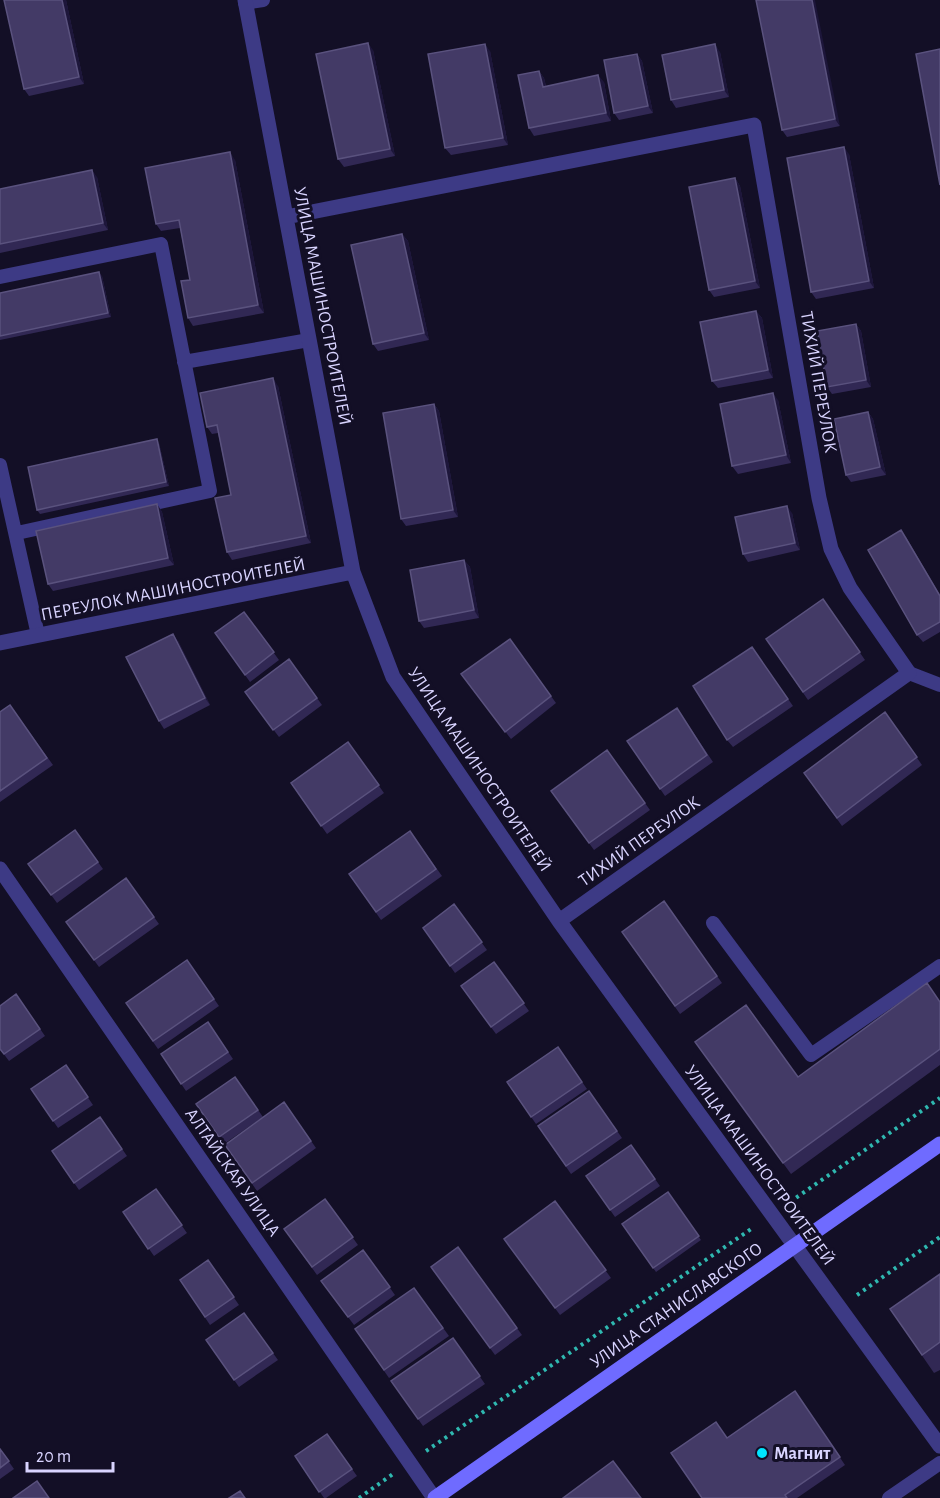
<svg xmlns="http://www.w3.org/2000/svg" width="940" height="1498" font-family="'Alegreya Sans',sans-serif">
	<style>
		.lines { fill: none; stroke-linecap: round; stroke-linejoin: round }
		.path { stroke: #2fb8b0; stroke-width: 4; stroke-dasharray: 3 4.5; stroke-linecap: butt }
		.lane { stroke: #3d3a85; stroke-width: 14 }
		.street { stroke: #3d3a85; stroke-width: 15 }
		.secondary { stroke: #6f6bff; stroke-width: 15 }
		.wall { fill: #312854 }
		.shaded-wall { fill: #1d163a }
		.building { fill: #433a66; stroke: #5a527e; stroke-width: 1.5 }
		.poi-dot { fill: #00e5ff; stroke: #130f26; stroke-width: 2 }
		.labels { text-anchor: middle; stroke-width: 6; stroke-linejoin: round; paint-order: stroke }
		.street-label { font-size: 18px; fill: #d9d4ff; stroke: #130f26 }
		.poi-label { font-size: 18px; font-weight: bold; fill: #d9d4ff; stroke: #130f26; text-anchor: start }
	</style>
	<rect width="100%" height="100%" fill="#130f26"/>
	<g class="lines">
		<path class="path" d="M790 1202 940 1098
			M857 1295 940 1237
			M426 1451 754 1227
			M359 1498 393 1474"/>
		<path class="lane" d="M245 3 263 0
			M0 277 161 244 210 491 17 533
			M184 362 309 340
			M0 465 38 635
			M909 673 940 685
			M713 923 811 1055 940 966
			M889 1498 940 1463"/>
		<path class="street" d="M245 0 353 572 393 677 559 921 940 1446
			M286 217 754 125 819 498 831 549 850 588 909 673 559 921
			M0 643 353 572
			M0 869 434 1498"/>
		<path class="secondary" d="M435 1498 940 1144"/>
	</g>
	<path class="wall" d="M66 0 84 84 29 96 24 89Z
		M756 0 840 126 787 137 782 130Z
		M373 50 395 156 344 167 338 159Z
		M490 51 508 145 451 155 445 148Z
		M720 52 729 97 676 108 671 100Z
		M637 54 642 61 653 113 619 120 614 113Z
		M539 71 544 78 546 86 604 82 611 121 534 136 529 128Z
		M849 154 874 288 816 299 811 292Z
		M235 160 264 313 193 326 188 318 190 280 180 228 161 231 156 224Z
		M97 177 108 230 0 253V189Z
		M735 178 740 186 760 288 714 297 709 290Z
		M402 234 408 241 429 340 378 351 373 344Z
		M102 276 111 317 0 340V293Z
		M756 311 762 318 773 378 718 388 712 381Z
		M856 324 861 331 871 387 832 394 827 387Z
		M278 386 311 543 232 560 227 552 231 495 218 433 212 434 207 427Z
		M778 400 791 463 738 474 732 466Z
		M434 404 439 411 458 517 406 526 401 519Z
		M868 412 873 419 886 475 851 482 846 475Z
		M159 443 169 486 40 514 37 510Z
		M157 504 162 512 174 565 53 591 48 584Z
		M792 513 800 550 748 562 743 554Z
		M906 537 940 595V632L923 642 917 635Z
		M464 560 470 567 479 618 424 628 419 621Z
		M823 599 865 660 808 700 766 639Z
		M244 612 279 660 250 682 215 633Z
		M510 639 556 703 511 739 466 681Z
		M178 641 210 705 164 729 159 721Z
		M752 647 793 706 733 747 727 740Z
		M289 659 322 705 279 737 245 692Z
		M10 705 53 765 0 802V712Z
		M677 708 713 762 665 796 627 741Z
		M885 712 922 765 842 826 804 773Z
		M348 742 384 793 327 834 291 783Z
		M607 750 650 810 594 850 551 791Z
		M75 830 103 869 57 903 28 864Z
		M410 831 442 876 381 920 349 874Z
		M126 878 159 924 99 967 66 922Z
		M664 901 722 983 680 1014 622 932Z
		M454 904 487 950 455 973 423 928Z
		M187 960 219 1006 158 1049 126 1003Z
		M494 962 529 1011 496 1034 461 986Z
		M16 994 45 1036 9 1061 0 1049Z
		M940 1002V1065L791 1174 695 1042 798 1077Z
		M208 1022 233 1059 186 1091 161 1054Z
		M558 1047 587 1089 536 1124 507 1082Z
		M66 1065 93 1105 58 1128 31 1089Z
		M235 1077 263 1117 224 1144 196 1104Z
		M589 1091 622 1138 571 1174 538 1126Z
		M284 1102 316 1148 257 1191 225 1145Z
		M100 1117 127 1156 79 1190 52 1151Z
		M631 1145 660 1186 615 1217 586 1176Z
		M156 1189 187 1233 154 1256 123 1212Z
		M668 1192 701 1240 656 1272 622 1224Z
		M325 1199 358 1245 317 1275 284 1229Z
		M555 1201 611 1278 560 1315 504 1239Z
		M458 1247 522 1335 495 1355 431 1267Z
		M363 1250 395 1295 354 1325 321 1281Z
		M208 1260 239 1305 210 1325 180 1280Z
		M940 1274V1370L934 1373 890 1309Z
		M414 1288 449 1336 389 1378 355 1329Z
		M244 1313 278 1360 239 1387 206 1340Z
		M453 1338 485 1384 423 1426 391 1381Z
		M795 1391 845 1465 797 1498H702L727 1438Z
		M327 1434 357 1476 326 1498H324L295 1456Z
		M0 1449 14 1469 0 1479Z"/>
	<path class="shaded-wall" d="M62 0H66L84 84 79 77Z
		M812 0H815L840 126 835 119Z
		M368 43 373 50 395 156 390 149Z
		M485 44 490 51 508 145 503 138Z
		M715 44 720 52 729 97 724 90Z
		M637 54 642 61 653 113 648 106Z
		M539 71 544 78 548 95 543 87Z
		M598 75 604 82 611 121 606 113Z
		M844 147 849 154 874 288 869 281Z
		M230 152 235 160 264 313 258 305Z
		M92 170 97 177 108 230 103 223Z
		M735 178 740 186 760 288 755 281Z
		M402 234 408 241 429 340 424 333Z
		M99 272 102 276 111 317 108 313Z
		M756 311 762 318 773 378 768 370Z
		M856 324 861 331 871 387 866 380Z
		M273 378 278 386 311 543 306 536Z
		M773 393 778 400 791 463 786 455Z
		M434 404 439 411 458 517 453 510Z
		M868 412 873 419 886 475 880 467Z
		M157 439 159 443 169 486 166 482Z
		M157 504 162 512 174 565 168 558Z
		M787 506 792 513 800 550 795 543Z
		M464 560 470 567 479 618 474 610Z
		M173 634 178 641 210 705 205 698Z"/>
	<path class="building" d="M4 0H62L79 77 24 89Z
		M756 0H812L835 119 782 130Z
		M368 43 390 149 338 159 316 54Z
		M485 44 503 138 445 148 428 54Z
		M715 44 724 90 671 100 662 55Z
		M940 49V185L916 54Z
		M637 54 648 106 614 113 604 60Z
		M539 71 543 87 598 75 606 113 529 128 518 75Z
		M844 147 869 281 811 292 787 158Z
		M230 152 258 305 188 318 181 281 190 280 179 220 156 224 145 168Z
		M92 170 103 223 0 244V189Z
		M735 178 755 281 709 290 689 187Z
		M402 234 424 333 373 344 351 245Z
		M99 272 108 313 0 336V293Z
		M756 311 768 370 712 381 700 322Z
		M856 324 866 380 827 387 817 331Z
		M273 378 306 536 227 552 215 498 231 495 217 425 207 427 200 393Z
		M773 393 786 455 732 466 720 404Z
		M434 404 453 510 401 519 383 413Z
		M868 412 880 467 846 475 834 419Z
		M157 439 166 482 37 510 28 467Z
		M157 504 168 558 48 584 36 531Z
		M787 506 795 543 743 554 735 517Z
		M901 530 940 596V622L917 635 868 550Z
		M464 560 474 610 419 621 410 570Z
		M823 599 860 652 803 692 766 639Z
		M244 612 274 652 245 675 215 633Z
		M173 634 205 698 159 721 126 657Z
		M510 639 551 696 505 732 461 674Z
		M752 647 788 699 727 740 693 686Z
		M289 659 317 698 273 730 245 692Z
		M10 705 47 758 0 791V712Z
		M677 708 707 755 660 789 627 741Z
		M885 712 917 757 837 818 804 773Z
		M348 742 379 785 321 826 291 783Z
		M607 750 645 803 589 843 551 791Z
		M75 830 98 862 51 895 28 864Z
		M410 831 436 869 376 912 349 874Z
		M126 878 154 917 94 960 66 922Z
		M664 901 717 976 675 1006 622 932Z
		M454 904 482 942 450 966 423 928Z
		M187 960 214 999 153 1041 126 1003Z
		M494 962 524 1003 491 1027 461 986Z
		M927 983 940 1002V1049L783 1163 695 1042 746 1005 798 1077Z
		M16 994 40 1029 4 1054 0 1049V1006Z
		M208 1022 228 1052 181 1084 161 1054Z
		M558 1047 582 1082 531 1117 507 1082Z
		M66 1065 88 1097 53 1121 31 1089Z
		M235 1077 258 1110 219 1137 196 1104Z
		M589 1091 617 1131 566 1166 538 1126Z
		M284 1102 311 1141 252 1183 225 1145Z
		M100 1117 122 1149 74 1183 52 1151Z
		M631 1145 655 1179 610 1210 586 1176Z
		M156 1189 182 1225 148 1249 123 1212Z
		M668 1192 699 1236 653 1268 622 1224Z
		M325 1199 353 1237 312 1267 284 1229Z
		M555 1201 606 1270 555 1308 504 1239Z
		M458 1247 517 1328 490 1348 431 1267Z
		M363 1250 390 1287 348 1317 321 1281Z
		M208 1260 234 1297 205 1317 180 1280Z
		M940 1274V1342L922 1355 890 1309Z
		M414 1288 443 1328 384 1370 355 1329Z
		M244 1313 273 1353 234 1380 206 1340Z
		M453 1338 480 1376 418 1419 391 1381Z
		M795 1391 840 1457 785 1495 787 1498H702L671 1453 716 1422 727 1438Z
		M327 1434 352 1469 319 1492 295 1456Z
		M0 1449 9 1461 0 1468Z
		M613 1461 641 1498H563Z
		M37 1481 49 1498H13Z
		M240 1491 245 1498H229Z"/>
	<circle class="poi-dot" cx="762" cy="1453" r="6"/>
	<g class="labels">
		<g class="street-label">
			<text transform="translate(323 306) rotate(79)" y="6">УЛИЦА МАШИНОСТРОИТЕЛЕЙ</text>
			<text transform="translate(819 382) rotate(80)" y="6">ТИХИЙ ПЕРЕУЛОК</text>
			<text transform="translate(173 589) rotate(-11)" y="6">ПЕРЕУЛОК МАШИНОСТРОИТЕЛЕЙ</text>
			<text transform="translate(480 769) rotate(56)" y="6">УЛИЦА МАШИНОСТРОИТЕЛЕЙ</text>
			<text transform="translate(639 841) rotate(-35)" y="6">ТИХИЙ ПЕРЕУЛОК</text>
			<text transform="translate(760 1165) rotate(54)" y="6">УЛИЦА МАШИНОСТРОИТЕЛЕЙ</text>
			<text transform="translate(233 1172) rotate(55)" y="6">АЛТАЙСКАЯ УЛИЦА</text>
			<text transform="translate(676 1305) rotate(-35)" y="6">УЛИЦА СТАНИСЛАВСКОГО</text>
		</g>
		<g class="poi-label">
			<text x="774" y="1459">Магнит</text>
		</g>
	</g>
	<path d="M27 1462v9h86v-9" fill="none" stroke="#d9d4ff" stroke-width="3"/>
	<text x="36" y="1462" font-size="18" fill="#d9d4ff" stroke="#130f26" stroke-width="4.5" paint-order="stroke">20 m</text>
</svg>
